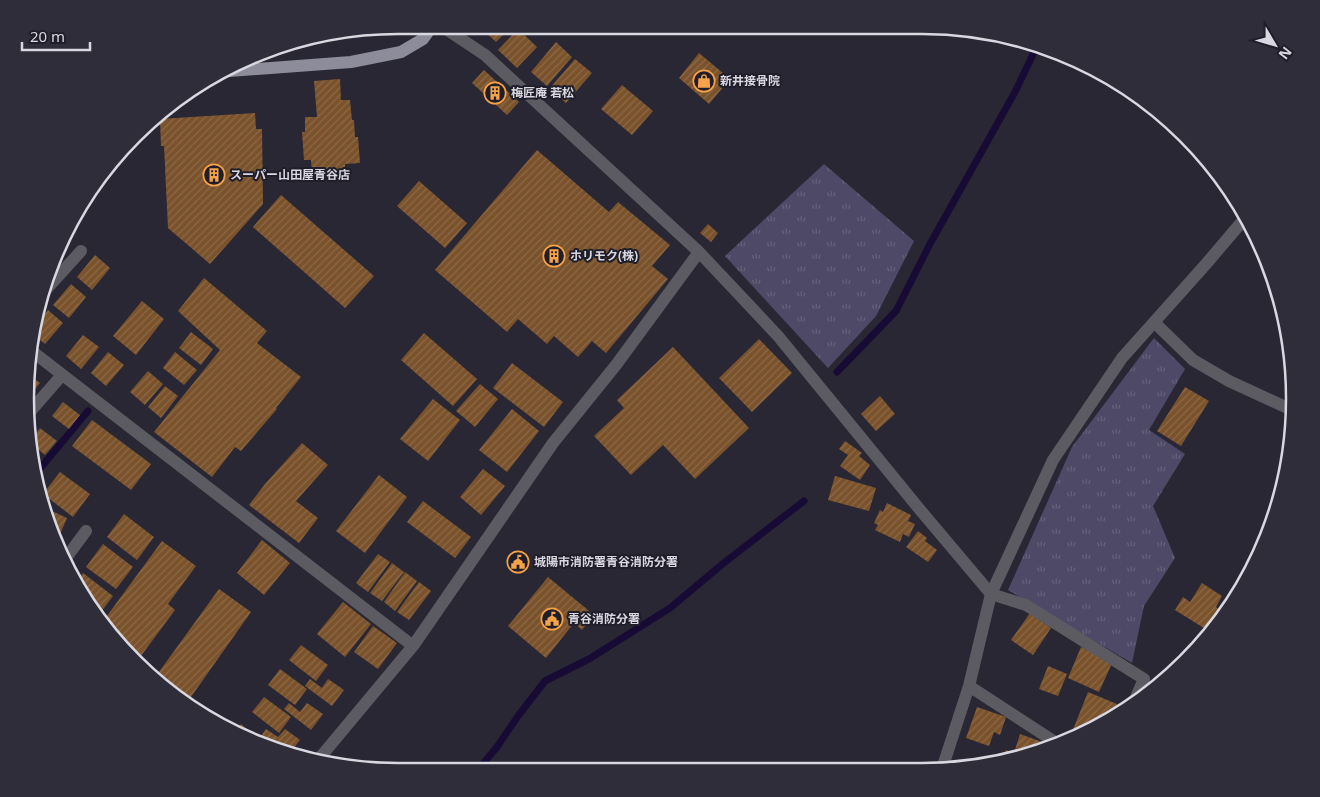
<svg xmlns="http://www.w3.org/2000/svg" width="1320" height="797" font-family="'Noto Sans','Noto Sans JP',sans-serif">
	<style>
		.grass { fill: url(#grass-tufts) }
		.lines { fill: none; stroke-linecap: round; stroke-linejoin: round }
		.stream { stroke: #170b35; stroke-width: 7 }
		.building { fill: url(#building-hatch) }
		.minor { stroke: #5c5b62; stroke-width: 12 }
		.major { stroke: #8d8c9a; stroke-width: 12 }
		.labels { text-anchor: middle; stroke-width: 4; stroke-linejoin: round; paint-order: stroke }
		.poi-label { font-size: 12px; font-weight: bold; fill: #d9d8e1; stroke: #1f1e2a; text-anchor: start }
		.rim { fill: none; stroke: #d9d8e1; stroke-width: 2.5 }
	</style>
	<defs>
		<pattern id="grass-tufts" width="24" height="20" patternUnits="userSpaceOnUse" patternTransform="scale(1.25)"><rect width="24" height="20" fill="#4d4967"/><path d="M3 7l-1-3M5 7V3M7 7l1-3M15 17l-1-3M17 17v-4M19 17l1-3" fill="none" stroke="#66627c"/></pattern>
		<pattern id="building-hatch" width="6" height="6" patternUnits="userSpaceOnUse" patternTransform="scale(1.25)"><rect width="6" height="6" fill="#7a522b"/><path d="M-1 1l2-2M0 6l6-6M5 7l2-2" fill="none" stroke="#8c6a49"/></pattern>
	</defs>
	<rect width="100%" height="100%" fill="#292734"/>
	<path class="grass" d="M824 164 914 241 876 316 828 368 725 256Z
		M1154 338 1185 369 1149 430 1185 454 1153 506 1175 558 1144 606 1132 663 1008 590 1072 447Z"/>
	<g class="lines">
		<path class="stream" d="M837 372 896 311 930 244 1015 92 1038 44
			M37 472 88 411
			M477 771 497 747 518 716 545 681 589 659 670 608 725 562 804 501"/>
	</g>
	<path class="building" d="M478 25H511L512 26 496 42Z
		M518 29 537 47 517 68 498 50Z
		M556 42 572 57 547 86 531 72Z
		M699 53 730 79 709 104 679 78Z
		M575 59 592 73 566 103 550 88Z
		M484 70 519 102 507 115 472 83Z
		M340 79 341 100H350L352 120H354L355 137H358L360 163 345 164V171L312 174 311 160H304L302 132H305V117H317L314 81Z
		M622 85 653 111 632 135 601 109Z
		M255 113 256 129H262L263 204 210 264 168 228 164 146H161L160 119Z
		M537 150 609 212 618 202 670 245 652 266 668 279 606 353 592 341 578 357 554 336 547 344 518 319 507 332 435 270Z
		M419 181 467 223 445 248 397 206Z
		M281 195 374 276 345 308 253 227Z
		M708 224 718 233 711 242 700 233Z
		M69 234 73 237 59 254H58Z
		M95 255 110 268 92 290 77 277Z
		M204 278 267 331 257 343 301 377 276 408 277 409 241 451 235 447 212 477 154 432 220 350 178 311Z
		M71 284 86 297 69 318 53 305Z
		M142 301 164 319 136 355 113 336Z
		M48 310 63 323 45 344 35 336 38 322Z
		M191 332 213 349 201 365 179 348Z
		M424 333 477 379 453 406 401 360Z
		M83 335 99 347 81 369 66 356Z
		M759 339 792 373 752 412 719 378Z
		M673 347 749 428 695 479 663 445 631 475 594 436 624 408 617 400Z
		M108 352 124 365 106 386 91 373Z
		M175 352 197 370 184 385 163 368Z
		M512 363 563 402 544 427 493 388Z
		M148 371 163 384 145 405 130 392Z
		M29 375 40 383 29 397 26 395Z
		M480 384 498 399 475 427 456 411Z
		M165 386 178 396 161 418 148 407Z
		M1185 387 1209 401 1181 446 1157 431Z
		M880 396 895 414 876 431 861 414Z
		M433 399 460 420 428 461 400 439Z
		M63 402 80 415 69 429 52 416Z
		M512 409 539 431 507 472 479 450Z
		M92 420 151 464 131 490 72 446Z
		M40 428 57 441 45 455 33 445 32 439Z
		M845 441 862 453 859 456 870 465 860 480 840 466 848 455 839 449Z
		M302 443 328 465 296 501 318 518 299 543 249 505 265 484Z
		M483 469 505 486 481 515 460 497Z
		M60 472 90 494 73 517 43 494Z
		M379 475 407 497 365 553 336 531Z
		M835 476 876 488 869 511 828 500Z
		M423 501 471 537 455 558 407 522Z
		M887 503 911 515 908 521 915 524 909 537 903 534 900 542 875 530 878 525 874 523 880 510 883 512Z
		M43 507 67 518 57 541 45 519Z
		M124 514 154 537 137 560 107 537Z
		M918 531 927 538 925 541 937 550 928 562 906 547Z
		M262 540 290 563 264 595 237 573Z
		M162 541 196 566 168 604 175 610 138 660 101 624Z
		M103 544 133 567 116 589 86 567Z
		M378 554 390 562 368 592 356 583Z
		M392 563 404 572 382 601 370 593Z
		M405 572 417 581 395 611 384 602Z
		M83 573 113 596 97 617 78 580Z
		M548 577 594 615 582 630 574 623 546 658 508 626Z
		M419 582 431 591 409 620 397 612Z
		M1202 583 1222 596 1216 607 1220 610 1207 630 1175 610 1183 597 1190 602Z
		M219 589 251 612 186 704 156 676Z
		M343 602 371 624 345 657 317 634Z
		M1030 613 1051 628 1033 655 1011 640Z
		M373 626 397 643 378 669 354 652Z
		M301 645 328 665 316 681 289 660Z
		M1081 647 1113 661 1099 692 1068 678Z
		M1048 666 1067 674 1058 696 1039 689Z
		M280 669 307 689 295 705 268 685Z
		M310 679 322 688 328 679 344 690 332 706 305 686Z
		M1088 692 1117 704 1110 721 1080 735 1072 732Z
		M264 697 291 717 279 733 252 712Z
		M289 703 300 712 307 703 323 714 311 730 284 709Z
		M977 707 1006 717 1000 735 994 732 989 746 966 738Z
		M241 724 267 745 266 746 235 731Z
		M266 729 278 737 285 729 300 740 289 754 285 753 261 736Z
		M1020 734 1045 743 1042 752 1002 761 1006 750 1014 753Z"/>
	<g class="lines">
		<path class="minor" d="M440 25 485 55 699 252 778 336 921 511 991 594 1026 605 1144 679 1134 702
			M42 294 81 251
			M1155 323 1193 360 1229 381 1294 411
			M33 352 413 646
			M28 414 62 375
			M66 558 86 531
			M969 686 1055 742 1061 744
			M318 760 413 646 553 443 616 365 699 252
			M942 769 969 686 991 594 1053 460 1122 358 1206 264 1246 217"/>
		<path class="major" d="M229 71 351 62 401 52 423 39 433 25"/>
	</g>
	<defs>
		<g id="shop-ring" transform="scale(1.125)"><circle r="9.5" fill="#1f1e2a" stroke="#f6a248" stroke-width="1.5"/><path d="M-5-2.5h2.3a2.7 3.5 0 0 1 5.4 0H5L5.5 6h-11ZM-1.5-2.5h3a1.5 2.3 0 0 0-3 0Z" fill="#f6a248"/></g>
		<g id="building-ring" transform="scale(1.125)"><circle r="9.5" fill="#1f1e2a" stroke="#f6a248" stroke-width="1.5"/><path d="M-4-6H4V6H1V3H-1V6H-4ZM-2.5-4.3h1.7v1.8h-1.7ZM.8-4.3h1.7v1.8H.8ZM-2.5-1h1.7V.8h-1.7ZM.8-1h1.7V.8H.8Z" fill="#f6a248"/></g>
		<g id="civic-ring" transform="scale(1.125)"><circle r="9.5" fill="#1f1e2a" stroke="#f6a248" stroke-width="1.5"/><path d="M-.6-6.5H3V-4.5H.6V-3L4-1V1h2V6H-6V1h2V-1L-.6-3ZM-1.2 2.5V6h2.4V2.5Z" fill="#f6a248"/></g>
	</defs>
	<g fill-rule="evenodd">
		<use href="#shop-ring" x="704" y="81"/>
		<use href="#building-ring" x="495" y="93"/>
		<use href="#building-ring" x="214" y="175"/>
		<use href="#building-ring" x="554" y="256"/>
		<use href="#civic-ring" x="518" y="562"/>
		<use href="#civic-ring" x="552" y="619"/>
	</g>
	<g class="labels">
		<g class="poi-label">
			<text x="720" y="85">新井接骨院</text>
			<text x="511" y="97">梅匠庵 若松</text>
			<text x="230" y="179">スーパー山田屋青谷店</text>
			<text x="570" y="260">ホリモク(株)</text>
			<text x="534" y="566">城陽市消防署青谷消防分署</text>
			<text x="568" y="623">青谷消防分署</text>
		</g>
	</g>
	<path d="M0 0H1320V797H0ZM398 34H922A364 364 0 0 1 1286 398V399A364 364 0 0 1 922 763H398A364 364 0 0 1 34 399V398A364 364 0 0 1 398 34Z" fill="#2e2d39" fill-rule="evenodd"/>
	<path class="rim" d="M398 34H922A364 364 0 0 1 1286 398V399A364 364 0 0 1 922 763H398A364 364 0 0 1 34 399V398A364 364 0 0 1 398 34Z"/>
	<g transform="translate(1275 45) rotate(128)" stroke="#1f1e2a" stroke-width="4" paint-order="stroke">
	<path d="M0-4L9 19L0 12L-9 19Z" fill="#d9d8e1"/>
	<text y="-8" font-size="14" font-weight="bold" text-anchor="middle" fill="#d9d8e1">N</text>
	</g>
	<path d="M22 42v8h68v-8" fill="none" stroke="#d9d8e1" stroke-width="2.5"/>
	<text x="30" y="42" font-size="15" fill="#d9d8e1" stroke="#1f1e2a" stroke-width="4" paint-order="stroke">20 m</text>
</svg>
